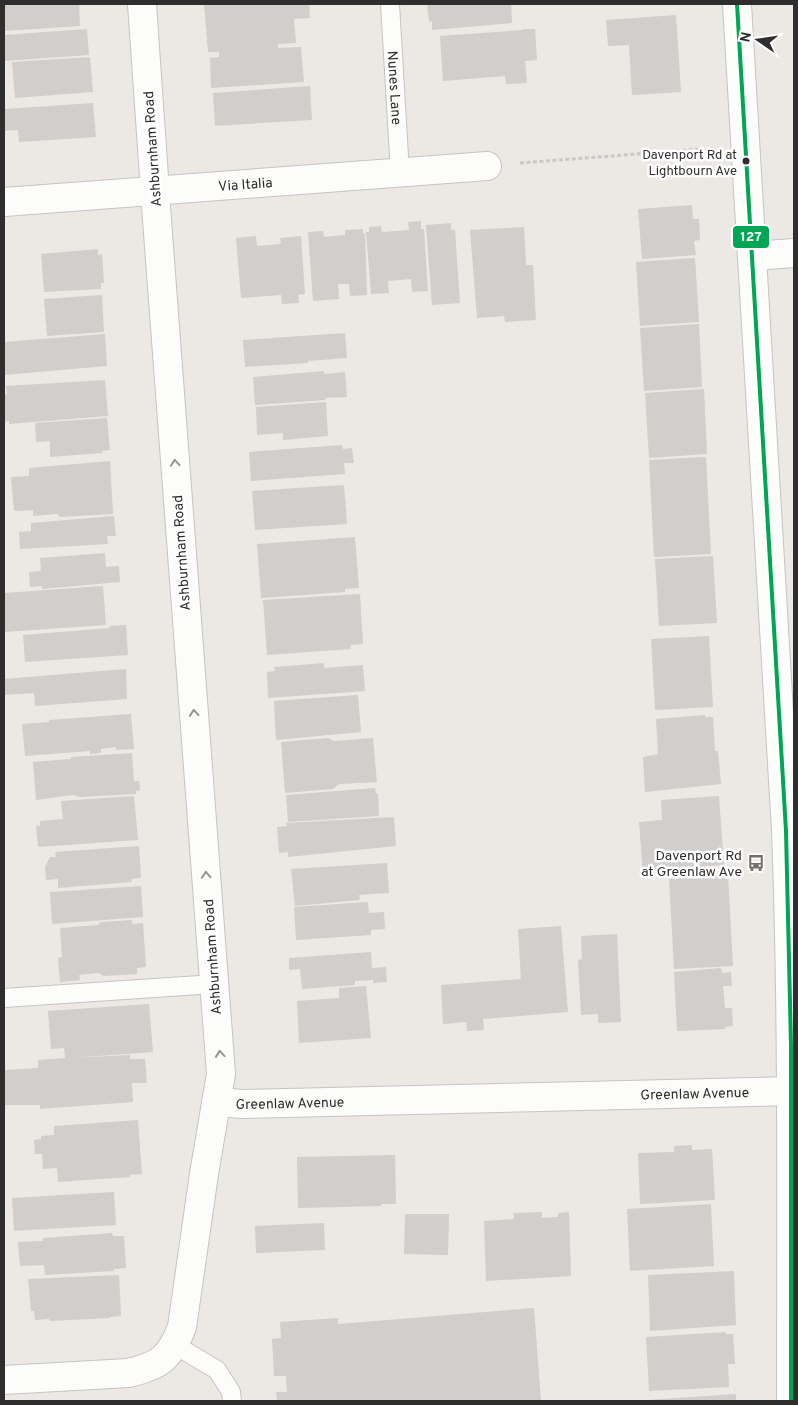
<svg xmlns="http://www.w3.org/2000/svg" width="798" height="1405" font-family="Overpass,sans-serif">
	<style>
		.building { fill: #d1cecb }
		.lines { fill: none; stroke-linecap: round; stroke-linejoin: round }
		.service-casing { stroke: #c5c4c5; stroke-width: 20 }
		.minor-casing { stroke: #c5c4c5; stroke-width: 30 }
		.tertiary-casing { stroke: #c5c4c5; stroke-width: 30 }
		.path { stroke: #c9c9c8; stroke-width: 3; stroke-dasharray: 4 2.5; stroke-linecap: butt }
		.service { stroke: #fcfcfb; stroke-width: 18 }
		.minor { stroke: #fcfcfb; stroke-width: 28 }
		.tertiary { stroke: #fcfcfb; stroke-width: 28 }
		.bus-1-casing { stroke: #fff; stroke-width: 8 }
		.bus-1 { stroke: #00a651; stroke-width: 4 }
		.oneway { stroke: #959594 }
		.bus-dot { fill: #2e2e2e; stroke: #fff; stroke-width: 2 }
		.labels { text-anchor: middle; stroke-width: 5; stroke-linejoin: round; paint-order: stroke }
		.bus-label { font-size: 13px; fill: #2e2e2e; stroke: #fff; text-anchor: end }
		.street-label { font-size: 14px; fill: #2e2e2e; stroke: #fff }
		.poi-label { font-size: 14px; fill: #2e2e2e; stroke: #fff; text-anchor: end }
		.line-badge { stroke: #fff; stroke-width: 2 }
		.badge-label { font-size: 14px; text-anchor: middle; font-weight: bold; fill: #fff }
	</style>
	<rect width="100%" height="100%" fill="#ece8e4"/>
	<path class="building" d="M4 4H79L80 26 4 31Z
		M204 4H309L310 18 294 19 296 43 278 44V48L301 47 304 82 211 88 210 58 219 57V52H208Z
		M427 4H511L512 23 432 30V21L429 22Z
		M676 15 681 92 632 95 629 45 608 46 606 20Z
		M87 29 89 55 4 61V35Z
		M523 29H535L537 60 525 61 527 83 506 84 505 76 443 81 440 36 523 30Z
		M90 57 93 92 15 98 12 62Z
		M310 86 312 120 215 126 213 93Z
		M93 103 96 137 19 142 18 130 4 131V109Z
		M692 205 693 219H699L700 240 694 241 696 255 642 259 638 209Z
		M421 221V229H424L428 291 412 292 411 279 388 281 389 293 371 294 366 232H369V227L381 226 382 232 409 230 408 222Z
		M451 223V230H455L460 303 432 305 426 225Z
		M524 227 526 265H533L536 320 505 322 504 316 477 318 470 230Z
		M363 229V234L365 233 367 295 350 296 349 284H338L339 299 313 301 308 232 323 231 324 237 345 235V230Z
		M256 236 257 246 281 244 280 238 301 236 305 294 298 295 299 303 282 304 281 295 241 298 236 238Z
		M98 249V255L102 254 104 283H101V289L44 292 41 254Z
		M695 258 699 322 640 326 636 262Z
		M102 295 104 332 47 336 44 299Z
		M699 324 702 387 644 391 640 328Z
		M345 333 347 358 308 361V363L245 367 243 340Z
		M105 334 107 366 4 375V342Z
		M324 371V374L345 372 347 397 325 398 326 400 255 405 253 377Z
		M105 380 108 416 9 424V421L4 422V394H7L6 386Z
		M704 389 707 454 649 458 645 393Z
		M326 402 328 436 283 440V433L257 435 256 407Z
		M107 418 110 450 102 451V453L50 457V441L36 442 35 423Z
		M342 445 343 449 352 448 354 463H344L345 474 251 481 249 452Z
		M706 457 711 554 654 557 649 460Z
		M110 461 113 514 60 517 57 514 33 516V510L14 511 11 477 29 476V468Z
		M344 485 347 524 255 530 252 491Z
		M114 516 116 536H107L108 544 20 549 19 532 31 531V523Z
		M355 537 359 588 345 589V592L261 598 257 544Z
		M105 553 106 567 119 566 120 582 42 589V586L30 587 29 572 41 571 40 558Z
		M713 556 717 623 659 626 655 559Z
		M103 586 106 625 4 632V593Z
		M360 594 363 644 350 645 351 649 267 655 263 600Z
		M126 625 128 655 25 662 23 635 110 628 109 626Z
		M709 636 713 707 655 710 651 639Z
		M324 663V668L363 665 365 691 268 698 267 672 275 671 274 667Z
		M126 669 127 699 35 706 34 693 4 695V679Z
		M358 695 361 732 276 740 274 701Z
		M131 714 134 749 116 750V747L101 749V753L90 754V751L25 756 22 724 49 722V720Z
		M705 715V717H713L715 751H718L721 784 645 792 643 757 658 754 656 719Z
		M328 738 334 741 373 738 377 782 339 784 333 789 285 793 281 742Z
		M132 753 134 781H139L140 790 136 791V794L80 797 73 795 36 800 33 762 71 759V757Z
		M375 788 376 794 378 793 379 816 288 822 286 795Z
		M134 796 138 840 38 847 36 826H40V821L63 819 61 801Z
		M719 796 724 865 666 870V873L643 875 639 822 662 820 661 800Z
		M394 817 396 846 288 857V852L279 853 277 827 287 826 286 823Z
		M139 846 141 878 131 879 132 882 58 888V879L46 880 45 867 50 857H56L55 852Z
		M387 863 389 893 359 895 360 900 295 906 291 869Z
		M728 876 733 966 674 969 669 879Z
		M141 886 143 917 52 924 50 892Z
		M368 902 369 913 384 912 385 929 371 930V935L296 940 294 907Z
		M132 920V924L143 923 146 967 137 968V974L104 976 99 973 79 975 80 980 60 982 58 958 62 957 60 928 98 925 101 922Z
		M561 926 568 1012 483 1019 484 1030 467 1031 466 1022 443 1024 441 985 521 979 518 929Z
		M617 934 621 1022 598 1023V1014L581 1015 578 960 582 959 581 936Z
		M371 952 372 968 386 967 387 982 373 983V980L355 981V985L302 989 300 969 289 970V958Z
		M721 968 722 973 731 972 732 986H723L725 1008H732L733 1026 725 1027 726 1029 677 1031 674 972Z
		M366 986 371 1038 299 1043 297 1001 339 998V988Z
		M149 1004 153 1052 70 1058 130 1055V1059H145L147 1083H132L133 1102 40 1109V1105H4V1070L38 1068V1060L65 1058 64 1048 51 1049 48 1011Z
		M138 1120 142 1174 130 1175V1177L58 1182 57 1168 43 1169 42 1154H35L34 1140 41 1139V1136L54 1135V1126Z
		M692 1145V1150L712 1149 715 1200 640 1204 638 1153 674 1152V1146Z
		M395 1155 396 1204H381V1206L298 1208 297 1157Z
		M114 1192 116 1225 14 1231 12 1198Z
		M711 1204 714 1266 630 1271 627 1209Z
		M542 1212V1218L558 1217V1213L569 1212 571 1276 486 1281 484 1221 514 1219 513 1213Z
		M405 1214H449L448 1255 404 1254Z
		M324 1223 325 1250 256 1253 255 1226Z
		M112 1233 113 1236H124L126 1268 114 1269V1271L45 1275 44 1265 20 1266 18 1242 43 1241V1238Z
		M734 1271 736 1325 650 1331 648 1275Z
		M119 1275 121 1316 110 1317V1318L50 1321 49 1319 35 1320 34 1311H31L28 1279Z
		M534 1308 541 1401H277L276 1392H287L286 1376H274L272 1339 281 1338 280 1322 338 1318V1324Z
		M726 1332V1334H733L735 1364H728L729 1387 649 1391 646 1337Z
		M736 1394V1401H647V1400Z"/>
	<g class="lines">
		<g class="service-casing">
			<g id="service">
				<path id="s1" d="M390 4 400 173"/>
				<path d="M4 998 215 984"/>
				<path d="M175 1345 217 1370 231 1392 232 1401"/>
			</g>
		</g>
		<g class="minor-casing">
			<g id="minor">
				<path id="s2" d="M4 202 487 166"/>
				<path d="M753 256 794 253"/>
				<path id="s3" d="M216 1102 244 1104 791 1091"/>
				<path d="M4 1380 128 1373C160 1366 170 1358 182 1327L204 1174 221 1074 157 220 142 4"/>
			</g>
		</g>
		<g class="tertiary-casing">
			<path id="tertiary" d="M737 4 786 831C793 1021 791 1211 791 1401"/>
		</g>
		<path class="path" d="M520 163 701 149"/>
		<use href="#service" class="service"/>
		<use href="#minor" class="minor"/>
		<use href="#tertiary" class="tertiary"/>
		<g class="bus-1-casing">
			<path id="bus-1" d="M737 4 786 831 791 1045V1401"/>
		</g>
		<use href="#bus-1" class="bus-1"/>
	</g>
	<defs><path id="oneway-chevron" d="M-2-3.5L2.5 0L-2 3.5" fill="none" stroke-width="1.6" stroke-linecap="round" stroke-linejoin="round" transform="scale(1.25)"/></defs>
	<g class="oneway">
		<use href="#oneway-chevron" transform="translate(175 463) rotate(-94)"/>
		<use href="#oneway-chevron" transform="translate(194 713) rotate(-95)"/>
		<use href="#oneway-chevron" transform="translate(206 875) rotate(-94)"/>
		<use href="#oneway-chevron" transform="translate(220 1054) rotate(-95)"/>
	</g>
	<defs>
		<g id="bus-bare" transform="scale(1.35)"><path d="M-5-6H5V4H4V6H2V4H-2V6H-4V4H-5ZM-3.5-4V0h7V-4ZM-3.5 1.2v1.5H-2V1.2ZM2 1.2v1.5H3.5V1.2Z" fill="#706f6e" stroke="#fff" stroke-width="2.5" paint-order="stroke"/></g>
	</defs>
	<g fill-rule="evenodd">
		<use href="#bus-bare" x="756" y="863"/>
	</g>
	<circle class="bus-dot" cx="746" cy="161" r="4.5"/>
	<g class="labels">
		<g class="bus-label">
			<text x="737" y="159">Davenport Rd at<tspan x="737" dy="16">Lightbourn Ave</tspan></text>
		</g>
		<g class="street-label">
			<text dy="5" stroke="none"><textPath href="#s1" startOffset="84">Nunes Lane</textPath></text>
			<text transform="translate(152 149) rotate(-94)" y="5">Ashburnham Road</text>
			<text dy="5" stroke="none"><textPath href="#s2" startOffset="242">Via Italia</textPath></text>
			<text transform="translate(181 553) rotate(-94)" y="5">Ashburnham Road</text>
			<text transform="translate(212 957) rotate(-94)" y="5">Ashburnham Road</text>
			<text dy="5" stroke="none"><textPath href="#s3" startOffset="479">Greenlaw Avenue</textPath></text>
			<text dy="5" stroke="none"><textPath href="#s3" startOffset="74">Greenlaw Avenue</textPath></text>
		</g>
		<g class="poi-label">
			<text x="742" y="860">Davenport Rd<tspan x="742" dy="16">at Greenlaw Ave</tspan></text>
		</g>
	</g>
	<rect class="line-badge" x="732" y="225" width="38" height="24" rx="5" fill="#00a651"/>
	<g class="badge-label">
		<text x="751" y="241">127</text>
	</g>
	<rect width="798" height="1405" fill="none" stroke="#2e2e2e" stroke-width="10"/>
	<g transform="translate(758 40) rotate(283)" stroke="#ffffff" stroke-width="4" paint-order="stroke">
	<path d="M0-4L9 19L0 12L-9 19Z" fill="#2e2e2e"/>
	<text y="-8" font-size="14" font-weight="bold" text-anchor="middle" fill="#2e2e2e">N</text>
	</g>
</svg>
